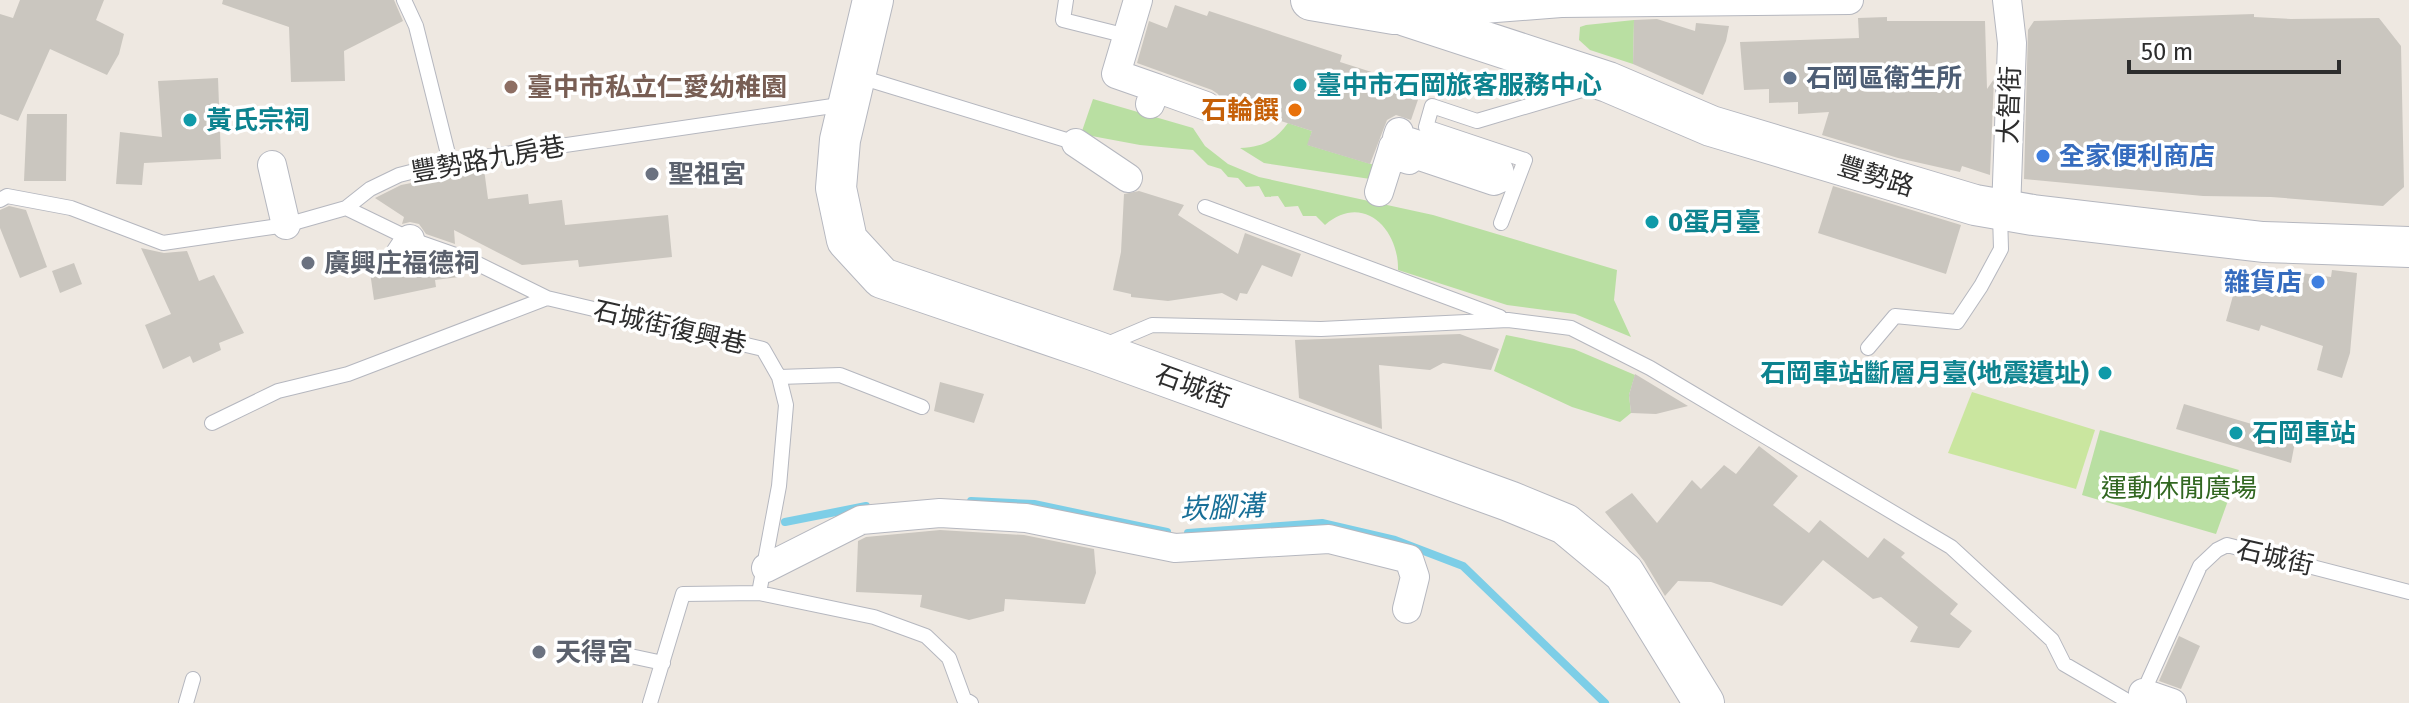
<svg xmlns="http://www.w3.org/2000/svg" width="2409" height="703" font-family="'Fira Sans','Noto Sans TC',sans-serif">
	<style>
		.green { fill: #b9dfa2 }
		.pitch { fill: #cae69f }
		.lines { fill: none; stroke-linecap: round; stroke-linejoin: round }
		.stream { stroke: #7dcee7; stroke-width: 8 }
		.building { fill: #cac6bf }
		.lane-casing { stroke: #b5b7bf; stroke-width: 16 }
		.street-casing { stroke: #b5b7bf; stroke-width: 30 }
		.secondary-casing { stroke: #b5b7bf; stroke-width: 42 }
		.lane { stroke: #fff; stroke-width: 14 }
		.street { stroke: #fff; stroke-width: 28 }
		.secondary { stroke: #fff; stroke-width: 40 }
		.service-dot { fill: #5c6f8a; stroke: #fff; stroke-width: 3 }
		.culture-dot { fill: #0f9aa8; stroke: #fff; stroke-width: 3 }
		.education-dot { fill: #8d6e63; stroke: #fff; stroke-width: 3 }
		.food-dot { fill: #e8710a; stroke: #fff; stroke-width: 3 }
		.shop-dot { fill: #3f7fe0; stroke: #fff; stroke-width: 3 }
		.worship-dot { fill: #6b7280; stroke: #fff; stroke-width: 3 }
		.labels { text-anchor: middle; stroke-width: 7; stroke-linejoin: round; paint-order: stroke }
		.service-label { font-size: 26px; font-weight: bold; fill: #4e5e75; stroke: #fff; text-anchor: start }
		.culture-label { font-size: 26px; font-weight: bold; fill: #0d838f; stroke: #fff; text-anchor: start }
		.education-label { font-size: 26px; font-weight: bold; fill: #785e54; stroke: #fff; text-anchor: start }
		.street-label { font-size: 26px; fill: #2d2d2d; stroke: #fff }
		.food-label { font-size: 26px; font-weight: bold; fill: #c56008; stroke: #fff; text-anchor: end }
		.shop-label { font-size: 26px; font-weight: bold; fill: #366cbe; stroke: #fff; text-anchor: start }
		.worship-label { font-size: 26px; font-weight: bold; fill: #5b616d; stroke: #fff; text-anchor: start }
		.park-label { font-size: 26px; fill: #326721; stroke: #fff }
		.water-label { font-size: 28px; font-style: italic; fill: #186f97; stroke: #fff }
	</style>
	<rect width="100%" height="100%" fill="#eee8e1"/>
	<path class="green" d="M1634 20 1633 64 1590 50 1579 40 1580 27 1586 25Z
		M1093 99 1193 128 1205 146 1228 164 1259 177 1433 215 1617 270 1614 300 1631 337 1575 314 1507 305 1398 270C1399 229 1363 192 1325 225L1316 216H1303L1298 206 1285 207 1278 196 1265 197 1259 186 1246 187 1238 178 1228 177 1221 169 1208 165 1193 150 1140 145 1081 134Z
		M1288 123 1312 131 1308 145 1381 167 1377 180 1264 163 1240 148C1262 147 1275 141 1288 123Z
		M1506 335 1574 349 1635 375 1629 395 1631 413 1620 422 1572 407 1494 371Z
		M2100 430 2239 470 2216 534 2082 495Z"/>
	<path class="pitch" d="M1972 392 2095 430 2076 489 1948 453Z"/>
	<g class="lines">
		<path class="stream" d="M971 501 1034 504 1167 532
			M785 522 866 506
			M1188 533 1322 523 1395 540 1463 566 1605 703"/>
	</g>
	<path class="building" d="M20 0H104L96 20 124 34 119 54 107 75 50 49 18 121 0 114V14L13 18Z
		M223 0H394L403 21 344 51 345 81 291 82 289 27 222 4Z
		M1175 5 1207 16 1209 11 1342 55 1340 62 1422 88 1411 120 1396 115 1387 120 1370 164 1307 145 1312 131 1222 102 1218 94 1212 90 1137 63 1149 21 1167 28Z
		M2254 14V17L2291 19 2379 18 2401 46 2404 187 2383 206 2271 197 2203 196 2024 179 2028 30 2034 21Z
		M1887 17V21H1985L1987 89 1994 79 1990 175 1962 166 1960 172 1898 158 1822 135 1829 112 1798 114V102L1769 103V89L1744 90 1740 42 1859 38 1858 18Z
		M1657 19 1695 31 1696 23 1729 26 1726 41 1703 95 1633 64 1634 20Z
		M218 78 221 159 144 163 142 185 116 184 120 132 162 137 158 81Z
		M27 114H67L66 181H24Z
		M484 169 488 199 528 194 529 204 562 200 565 225 668 215 672 257 579 267 578 260 522 265 454 230 455 244 426 234 419 224 410 222 402 224 404 217 375 198 401 185Z
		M1833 186 1961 225 1946 274 1818 233Z
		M1139 191 1184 205 1178 215 1238 254 1245 233 1301 254 1292 277 1262 265 1247 294 1240 293 1237 301 1222 293 1168 301 1131 297V294L1113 290 1121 252 1124 194Z
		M9 206 26 210 47 267 20 278 0 228V210Z
		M141 248 164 253 187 251 199 281 214 275 244 333 219 343 221 350 193 363 190 356 163 369 145 325 171 314Z
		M421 253 458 266 459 277 435 280 436 287 374 300 369 265 384 258 391 268 407 270Z
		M74 263 82 284 60 293 52 271Z
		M2332 270 2357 273 2350 353 2342 378 2317 370 2323 346 2261 325 2259 331 2226 321 2239 274 2285 283 2287 271 2331 277Z
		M1460 334 1499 349 1491 370 1443 363 1430 370 1379 365 1382 429 1299 398 1295 340Z
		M1635 374 1688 406 1656 414 1631 413 1629 395Z
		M940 382 984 394 974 423 934 411Z
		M2184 404 2296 437 2291 463 2176 429Z
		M1759 446 1798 476 1773 505 1809 533 1820 520 1868 558 1884 538 1905 553 1901 557 1958 604 1950 614 1972 631 1959 648 1910 642 1918 627 1881 597 1873 599 1823 560 1782 606 1711 582 1678 581 1665 596 1644 561 1605 512 1632 493 1657 523 1692 480 1701 489 1724 465 1736 474Z
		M940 530 1024 535 1094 549 1096 573 1085 604 1005 599 1004 611 969 620 920 607 922 595 856 592 858 541 866 537Z
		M2179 636 2200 646 2181 689 2159 681Z"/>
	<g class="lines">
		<g class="lane-casing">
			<path id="lane" d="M404 0 416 26 450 162
				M1066 0 1063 20 1127 36
				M857 76 1076 143
				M0 200 7 196 71 208 163 243 286 225 346 208 370 189 399 175 450 162 846 104
				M1205 207 1500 317
				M346 208 410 239 470 260 547 298 763 349 779 377 786 405 779 486 759 593 683 594 650 703
				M1501 223 1525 160 1426 127 1432 106 1477 121 1592 87
				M1105 345 1152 325 1321 329 1508 320 1571 328 1650 368 1951 547 2052 640 2064 664 2131 703
				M1868 348 1895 316 1957 322 1981 286 2001 249 2000 214
				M779 377 840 375 922 407
				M212 423 278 391 348 374 547 298
				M759 593 874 617 926 636 949 658 964 699 971 703
				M607 651 663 663
				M2142 695 2200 566 2217 550 2227 545 2409 592
				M186 703 193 679"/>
		</g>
		<g class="street-casing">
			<path id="street" d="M1138 0 1116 74 1156 88 1150 104
				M1419 14 1561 3 1849 0
				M1156 88 1206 106
				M1076 143 1128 178
				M1391 154 1393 147 1494 181 1501 178 1499 170 1397 138 1399 132
				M272 165 286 225
				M1379 192 1391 154 1409 160
				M2006 211 2012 43 2007 0
				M400 254 410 239
				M766 568 861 520 940 513 1026 518 1175 548 1329 539 1409 559 1415 577 1407 609
				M2143 693 2172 703"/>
		</g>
		<g class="secondary-casing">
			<path id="secondary" d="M873 0 840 140 836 188 847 240 882 278 1093 350 1509 501 1565 524 1624 573 1704 703
				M1311 0 1394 14
				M1366 0 1406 16 1608 82 1711 126 1975 205 2033 215 2263 242 2409 247"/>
		</g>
		<use href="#lane" class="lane"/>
		<use href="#street" class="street"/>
		<use href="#secondary" class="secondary"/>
	</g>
	<circle class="service-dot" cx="1790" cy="78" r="8"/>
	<g class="culture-dot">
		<circle cx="1300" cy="85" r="8"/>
		<circle cx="190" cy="120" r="8"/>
		<circle cx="1652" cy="222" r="8"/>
		<circle cx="2105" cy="373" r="8"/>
		<circle cx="2236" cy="433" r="8"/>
	</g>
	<circle class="education-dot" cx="511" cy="87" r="8"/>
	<circle class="food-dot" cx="1295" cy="110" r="8"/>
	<g class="shop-dot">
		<circle cx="2043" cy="156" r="8"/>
		<circle cx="2318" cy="282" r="8"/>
	</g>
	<g class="worship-dot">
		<circle cx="652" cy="174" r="8"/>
		<circle cx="308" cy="263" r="8"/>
		<circle cx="539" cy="652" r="8"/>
	</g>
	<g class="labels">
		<g class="service-label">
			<text x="1806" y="87">石岡區衛生所</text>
		</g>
		<g class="culture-label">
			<text x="1316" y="94">臺中市石岡旅客服務中心</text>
			<text x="206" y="129">黃氏宗祠</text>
			<text x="1668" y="231">0蛋月臺</text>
			<text x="2089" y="382" text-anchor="end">石岡車站斷層月臺(地震遺址)</text>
			<text x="2252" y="442">石岡車站</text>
		</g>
		<g class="education-label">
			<text x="527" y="96">臺中市私立仁愛幼稚園</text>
		</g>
		<g class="street-label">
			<text transform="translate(2009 105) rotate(-88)" y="9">大智街</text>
			<text transform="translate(488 159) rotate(-10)" y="9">豐勢路九房巷</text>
			<text transform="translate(1876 176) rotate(17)" y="9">豐勢路</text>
			<text transform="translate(670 327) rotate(13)" y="9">石城街復興巷</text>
			<text transform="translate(1193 386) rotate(20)" y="9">石城街</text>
			<text transform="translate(2275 557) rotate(13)" y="9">石城街</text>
		</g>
		<g class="food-label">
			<text x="1279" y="119">石輪饌</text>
		</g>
		<g class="shop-label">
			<text x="2059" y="165">全家便利商店</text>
			<text x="2302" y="291" text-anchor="end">雜貨店</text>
		</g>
		<g class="worship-label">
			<text x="668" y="183">聖祖宮</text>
			<text x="324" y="272">廣興庄福德祠</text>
			<text x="555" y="661">天得宮</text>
		</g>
		<g class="park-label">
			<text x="2179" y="497">運動休閒廣場</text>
		</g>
		<g class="water-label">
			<text transform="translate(1222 507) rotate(-3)" y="10">崁腳溝</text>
		</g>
	</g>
	<path d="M2129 60v12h210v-12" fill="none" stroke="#2d2d2d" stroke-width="4"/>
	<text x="2141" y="60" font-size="24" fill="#2d2d2d" stroke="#ffffff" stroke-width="6" paint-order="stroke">50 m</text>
</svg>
